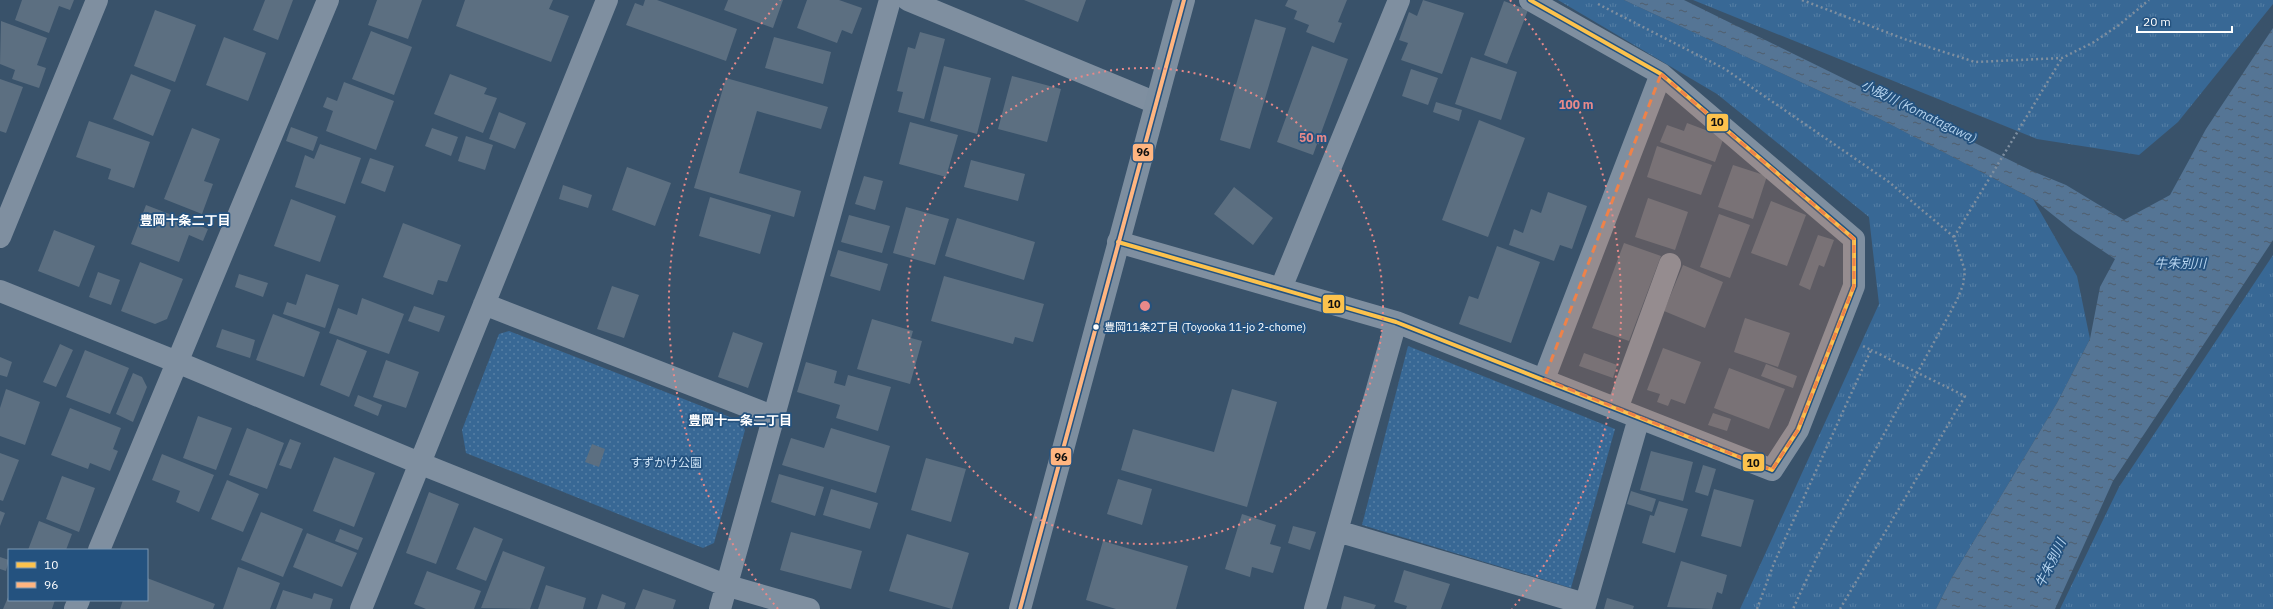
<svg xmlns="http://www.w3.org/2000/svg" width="2273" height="609" font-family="'IBM Plex Sans','Noto Sans JP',sans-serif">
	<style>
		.grass { fill: url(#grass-tufts) }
		.park { fill: url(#park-dots) }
		.water { fill: url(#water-ripples) }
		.building { fill: #5c6f81 }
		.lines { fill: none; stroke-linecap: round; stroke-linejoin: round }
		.path { stroke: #7f8fa0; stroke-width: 2.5; stroke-dasharray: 2 3; stroke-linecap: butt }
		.minor { stroke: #7f8fa0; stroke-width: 22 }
		.major { stroke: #7d8e9f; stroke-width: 22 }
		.bus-1-casing { stroke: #24527f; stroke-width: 7 }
		.bus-2-casing { stroke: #24527f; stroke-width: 7 }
		.bus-1 { stroke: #fcc24d; stroke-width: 4 }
		.bus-2 { stroke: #ffb580; stroke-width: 4 }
		.marked { fill: #ee8249; fill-opacity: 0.2; stroke: #ee8249; stroke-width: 3; stroke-dasharray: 8 5; stroke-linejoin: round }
		.ring { fill: none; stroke: #e88989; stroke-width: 2; stroke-dasharray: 2 4 }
		.bus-dot { fill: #fff; stroke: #24527f; stroke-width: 1.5 }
		.labels { text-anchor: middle; stroke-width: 3.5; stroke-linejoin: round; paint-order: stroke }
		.bus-label { font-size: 11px; fill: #fff; stroke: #24527f; text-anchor: start }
		.park-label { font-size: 12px; fill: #cde2f5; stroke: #24527f }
		.water-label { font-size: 13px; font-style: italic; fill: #b5d3ee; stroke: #24527f }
		.neighbourhood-label { font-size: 13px; font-weight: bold; fill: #fff; stroke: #24527f }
		.centre { fill: #e88989; stroke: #24527f; stroke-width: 2 }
		.ring-label { font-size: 12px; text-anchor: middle; font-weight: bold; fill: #e88989; stroke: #24527f; stroke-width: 3.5; stroke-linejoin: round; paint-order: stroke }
		.line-badge { stroke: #24527f; stroke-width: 1.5 }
		.pale-badge-label { font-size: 11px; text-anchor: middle; font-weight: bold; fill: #111 }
	</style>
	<defs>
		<pattern id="grass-tufts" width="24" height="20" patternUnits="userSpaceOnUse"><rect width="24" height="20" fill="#386895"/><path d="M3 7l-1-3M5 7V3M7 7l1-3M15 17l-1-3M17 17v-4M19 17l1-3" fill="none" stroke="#567fa5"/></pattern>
		<pattern id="park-dots" width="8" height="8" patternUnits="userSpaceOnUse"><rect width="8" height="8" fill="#386895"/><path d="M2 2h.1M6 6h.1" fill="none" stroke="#567fa5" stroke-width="1.8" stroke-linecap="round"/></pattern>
		<pattern id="water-ripples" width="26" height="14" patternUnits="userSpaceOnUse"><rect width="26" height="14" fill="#557595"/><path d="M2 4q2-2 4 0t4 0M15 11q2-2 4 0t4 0" fill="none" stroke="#505e6d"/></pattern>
	</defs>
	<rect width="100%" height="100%" fill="#39526a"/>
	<path class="grass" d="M1558 0H1624L1880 119 2033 199 2077 276 2090 339 2057 403 1951 579 1936 609H1740L1879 304 1869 217 1717 94Z
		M1693 0H2273V4L2178 122 2139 155 2037 139Z
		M2273 255V609H2060L2119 487Z"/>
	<path class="park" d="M509 331 740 421 745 430 714 543 703 548 466 453 462 430 499 334Z
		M1408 346 1615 429 1571 588 1362 525Z"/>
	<path class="water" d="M1624 0H1684L2032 171 2066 185 2124 220 2170 195 2206 129 2273 28V240L2113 481 2055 609H1936L1951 579 2057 403 2090 339 2100 287 2115 259 2073 231 2033 199 1880 119Z"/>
	<path class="building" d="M22 0H74L70 10 59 6 49 33 15 20Z
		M265 0H293L278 40 253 30Z
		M377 0H422L408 39 368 25Z
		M465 0H553L549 9 569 16 551 62 456 26Z
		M645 0H657L737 29 726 61 626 25 635 3 643 6Z
		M728 0H783L773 28 724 10Z
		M807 0H839L862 8 852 34 842 30 837 43 797 28Z
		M1024 0H1086L1078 22Z
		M1288 0H1347L1338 22 1342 23 1334 43 1306 32 1309 25 1294 19 1297 11 1285 6Z
		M1423 0 1464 13 1442 74 1401 60 1408 43 1399 40 1409 12 1417 16Z
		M1504 1 1528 10 1507 64 1484 55Z
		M155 10 196 25 175 82 134 66Z
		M1255 19 1286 28 1250 149 1220 140Z
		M1 21 47 38 37 65 46 68 39 88 12 79 15 70 0 64Z
		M371 31 412 47 394 95 352 79Z
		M920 32 945 39 924 119 898 112 903 92 897 91 908 47 915 49Z
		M224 37 266 53 248 101 206 85Z
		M774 37 831 52 823 84 765 68Z
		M1312 46 1348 59 1313 155 1277 142Z
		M1471 57 1517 72 1501 120 1455 104Z
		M944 66 991 78 977 134 930 121Z
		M1411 69 1438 78 1428 105 1402 96Z
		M131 74 171 90 153 136 113 119Z
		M450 74 487 88 484 94 497 98 483 133 434 114Z
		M1012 76 1061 89 1047 142 998 129Z
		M726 78 828 107 821 129 757 111 739 173 801 191 794 217 694 188Z
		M0 79 23 87 6 133 0 131Z
		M344 82 394 101 376 150 326 131 333 111 323 107 327 97 337 101Z
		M1436 102 1462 110 1459 121 1433 112Z
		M499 112 526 123 515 149 489 139Z
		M1479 120 1525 138 1488 237 1442 220Z
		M89 121 150 142 134 188 108 179 111 169 76 157Z
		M910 122 958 135 946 177 899 164Z
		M1687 123 1724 137 1715 162 1660 142 1667 125 1684 131Z
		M291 127 318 137 313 151 286 141Z
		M192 128 220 139 204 181 213 184 202 214 164 199Z
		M432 128 458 137 451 156 425 146Z
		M466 136 493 145 485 170 458 161Z
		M320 144 361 158 345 204 295 187 305 155 314 159Z
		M1657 146 1712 165 1701 195 1647 177Z
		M370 158 394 166 385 192 361 183Z
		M971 160 1025 174 1018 201 964 187Z
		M1733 165 1767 176 1753 219 1718 207Z
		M627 167 671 183 655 226 612 210Z
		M864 176 883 181 875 210 855 204Z
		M563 185 592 195 588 208 559 199Z
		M1234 187 1273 218 1253 245 1214 214Z
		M1548 192 1587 206 1572 249 1560 245 1554 261 1509 245 1514 229 1523 233 1531 209 1541 213Z
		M710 197 771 215 760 254 699 236Z
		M1648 198 1688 212 1675 250 1635 237Z
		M291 199 336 216 320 262 274 246Z
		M1771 201 1806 215 1787 266 1751 253Z
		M146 205 208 229 203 241 189 235 179 262 131 244Z
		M906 207 949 219 935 265 893 253Z
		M1719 214 1750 225 1730 278 1700 267Z
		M849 215 890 226 882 253 841 242Z
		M957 218 1035 242 1024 280 945 256Z
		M403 223 461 245 447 282 438 280 433 295 383 277Z
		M54 230 95 246 79 287 38 271Z
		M1818 235 1834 240 1824 267 1819 265 1810 290 1799 285Z
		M1624 243 1661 256 1629 341 1592 328Z
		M1497 246 1540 262 1511 343 1459 324 1469 296 1478 299Z
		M838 250 888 264 880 291 830 276Z
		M140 262 183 279 167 319 155 324 121 311Z
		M1683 265 1723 282 1705 328 1664 311Z
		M98 272 120 280 111 305 89 297Z
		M239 274 268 283 263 297 235 287Z
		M306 274 339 285 325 328 283 314 287 302 296 305Z
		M944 276 1044 304 1033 342 1015 337 1013 344 931 321Z
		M612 286 639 295 624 338 597 329Z
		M362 298 404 314 389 354 329 333 338 308 357 315Z
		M414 306 445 316 439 332 408 321Z
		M273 314 320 332 304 377 256 360Z
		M1745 318 1790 333 1778 367 1734 352Z
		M872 319 913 331 911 338 922 341 910 384 857 369Z
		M222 329 255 340 250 358 216 347Z
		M733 332 763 343 748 388 718 377Z
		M337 339 367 351 349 397 320 385Z
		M60 344 73 350 56 387 43 382Z
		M1663 348 1701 362 1685 404 1671 399 1668 406 1657 402 1660 394 1647 390Z
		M85 350 129 368 110 414 66 397Z
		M1584 353 1617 365 1613 378 1579 366Z
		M0 357 12 362 7 377 0 375Z
		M386 360 419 372 406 408 373 397Z
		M806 362 837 371 834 383 845 386 848 375 891 387 878 431 836 418 840 405 797 392Z
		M1766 364 1797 376 1793 388 1761 376Z
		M1729 368 1785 389 1769 429 1714 408Z
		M133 373 142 377 147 387 133 422 116 414Z
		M6 389 40 402 25 445 0 436V408Z
		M1232 389 1277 402 1247 507 1121 470 1133 429 1214 452Z
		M358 395 382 405 378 416 354 406Z
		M70 408 121 428 113 449 118 451 110 471 90 463 88 469 51 455Z
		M1713 413 1731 419 1727 431 1708 425Z
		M198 416 232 428 216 470 183 458Z
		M247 428 284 443 267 489 229 475Z
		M831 428 890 446 876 493 782 465 791 438 824 448Z
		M290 439 301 443 291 469 279 465Z
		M592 444 605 449 599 467 585 462Z
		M1651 451 1693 462 1683 501 1640 490Z
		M0 453 19 460 3 501 0 500Z
		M162 454 214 475 199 512 176 502 180 491 152 480Z
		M334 457 375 473 354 527 313 511Z
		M926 458 966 469 951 522 911 510Z
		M1703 465 1716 469 1708 496 1695 492Z
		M779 474 824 487 815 516 771 502Z
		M62 476 95 488 79 532 46 519Z
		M1118 479 1152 489 1142 525 1107 514Z
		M227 480 259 494 243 532 211 519Z
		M831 489 878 503 870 529 823 515Z
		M1714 489 1754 500 1741 547 1701 536Z
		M1631 491 1656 499 1652 512 1627 504Z
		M429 492 459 504 436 564 406 553Z
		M1659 501 1688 509 1675 553 1642 543 1650 515 1654 516Z
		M0 511 5 513 0 526Z
		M261 512 303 529 283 577 241 560Z
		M1242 514 1276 525 1270 544 1281 547 1273 573 1252 567 1250 577 1225 569Z
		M39 521 72 534 66 550H28Z
		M1293 526 1316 532 1310 550 1288 543Z
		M474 527 503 539 486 581 456 569Z
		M340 529 363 538 358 550 335 541Z
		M791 532 862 551 851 589 780 570Z
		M307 533 357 553 342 587 293 567Z
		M907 534 969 553 952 609 889 591Z
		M1103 541 1188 566 1176 609H1116L1086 600Z
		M503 551 545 567 530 609 481 608Z
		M0 557 9 560 6 571 0 569Z
		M1681 561 1727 575 1722 594 1717 592 1712 609 1667 607Z
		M238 567 280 583 270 609H223Z
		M1404 570 1450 584 1441 609H1406L1407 606 1394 602Z
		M427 571 481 591 474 609H426L414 604Z
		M147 578 215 604 213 609H120L123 600H147Z
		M546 585 586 598 583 609H538Z
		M643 589 676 600 673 609H635Z
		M283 590 312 599 314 593 333 599 330 609H276Z
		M602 594 626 603 624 609H597Z
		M9 595V600H55L52 609H3Z
		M1344 596 1376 605 1374 609H1341Z
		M1607 598 1634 606 1633 609H1604Z"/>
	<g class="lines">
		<path class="path" d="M1802 0 1907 40 1975 62 2062 58 2094 42 2119 25 2149 0
			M1598 4 1725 69 1889 182 1954 237 1965 271 1963 285 1957 300 1817 557 1793 609
			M1954 237 2062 58
			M1757 609 1774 563 1871 350 1861 345
			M1840 609 1965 396 1871 350"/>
		<path class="minor" d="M908 0 1156 103
			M0 237 97 0
			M1118 242 1396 322 1772 470 1798 430 1854 286V239L1661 74 1530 0
			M1281 288 1399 0
			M0 291 177 362 419 463 725 585 809 609
			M484 304 772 416
			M1544 379 1661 74
			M1617 409 1670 264
			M1337 531 1585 604
			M99 550 328 0
			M75 609 79 600
			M361 609 607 0
			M720 609 890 0
			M1315 609 1396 322
			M1584 609 1639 418"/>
		<path class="major" d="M1020 609 1184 0"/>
		<g class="bus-1-casing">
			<path id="bus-1" d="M1118 242 1396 322 1772 470 1798 430 1854 286V239L1661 74 1530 0"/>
		</g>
		<g class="bus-2-casing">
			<path id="bus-2" d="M1020 609 1184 0"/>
		</g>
		<use href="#bus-1" class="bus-1"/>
		<use href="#bus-2" class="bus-2"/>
	</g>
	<path class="marked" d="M1661 74 1854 239V286L1798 430 1772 470 1544 379Z"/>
	<g class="ring">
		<circle cx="1145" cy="306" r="238"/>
		<path d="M778 609A476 476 0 0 1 780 0M1510 0A476 476 0 0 1 1512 609"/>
	</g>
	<circle class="bus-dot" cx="1096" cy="327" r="3.5"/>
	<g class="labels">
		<g class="bus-label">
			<text x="1104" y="331">豊岡11条2丁目 (Toyooka 11-jo 2-chome)</text>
		</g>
		<g class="park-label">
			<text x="666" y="467">すずかけ公園</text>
		</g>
		<g class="water-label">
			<text transform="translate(1919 111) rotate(26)" y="5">小股川 (Komatagawa)</text>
			<text x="2180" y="268">牛朱別川</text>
			<text transform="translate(2050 563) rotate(-64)" y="5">牛朱別川</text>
		</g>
		<g class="neighbourhood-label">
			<text x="185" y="225">豊岡十条二丁目</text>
			<text x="740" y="425">豊岡十一条二丁目</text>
		</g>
	</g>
	<circle cx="1145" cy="306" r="6" class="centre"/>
	<g class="ring-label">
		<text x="1576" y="109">100 m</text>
		<text x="1313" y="142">50 m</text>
	</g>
	<g class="line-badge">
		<rect x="1706" y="113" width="23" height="19" rx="4" fill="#fcc24d"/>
		<rect x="1132" y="143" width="22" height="19" rx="4" fill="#ffb580"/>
		<rect x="1322" y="294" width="23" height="20" rx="4" fill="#fcc24d"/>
		<rect x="1050" y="447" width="22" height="19" rx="4" fill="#ffb580"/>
		<rect x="1742" y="453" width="23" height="19" rx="4" fill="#fcc24d"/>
	</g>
	<g class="pale-badge-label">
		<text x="1717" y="126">10</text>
		<text x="1143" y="156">96</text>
		<text x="1334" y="308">10</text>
		<text x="1061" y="461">96</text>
		<text x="1753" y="467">10</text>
	</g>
	<rect x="8" y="549" width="140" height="52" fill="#24527f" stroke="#7c97b2"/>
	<rect x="16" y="562" width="20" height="6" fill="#fcc24d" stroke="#7c97b2"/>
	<text x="44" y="569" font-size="12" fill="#ffffff">10</text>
	<rect x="16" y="582" width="20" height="6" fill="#ffb580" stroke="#7c97b2"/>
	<text x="44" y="589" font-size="12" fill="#ffffff">96</text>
	<path d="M2137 26v6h95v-6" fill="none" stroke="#ffffff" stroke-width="2"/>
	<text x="2143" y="26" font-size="12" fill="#ffffff" stroke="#24527f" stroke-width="3" paint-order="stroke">20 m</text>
</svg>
